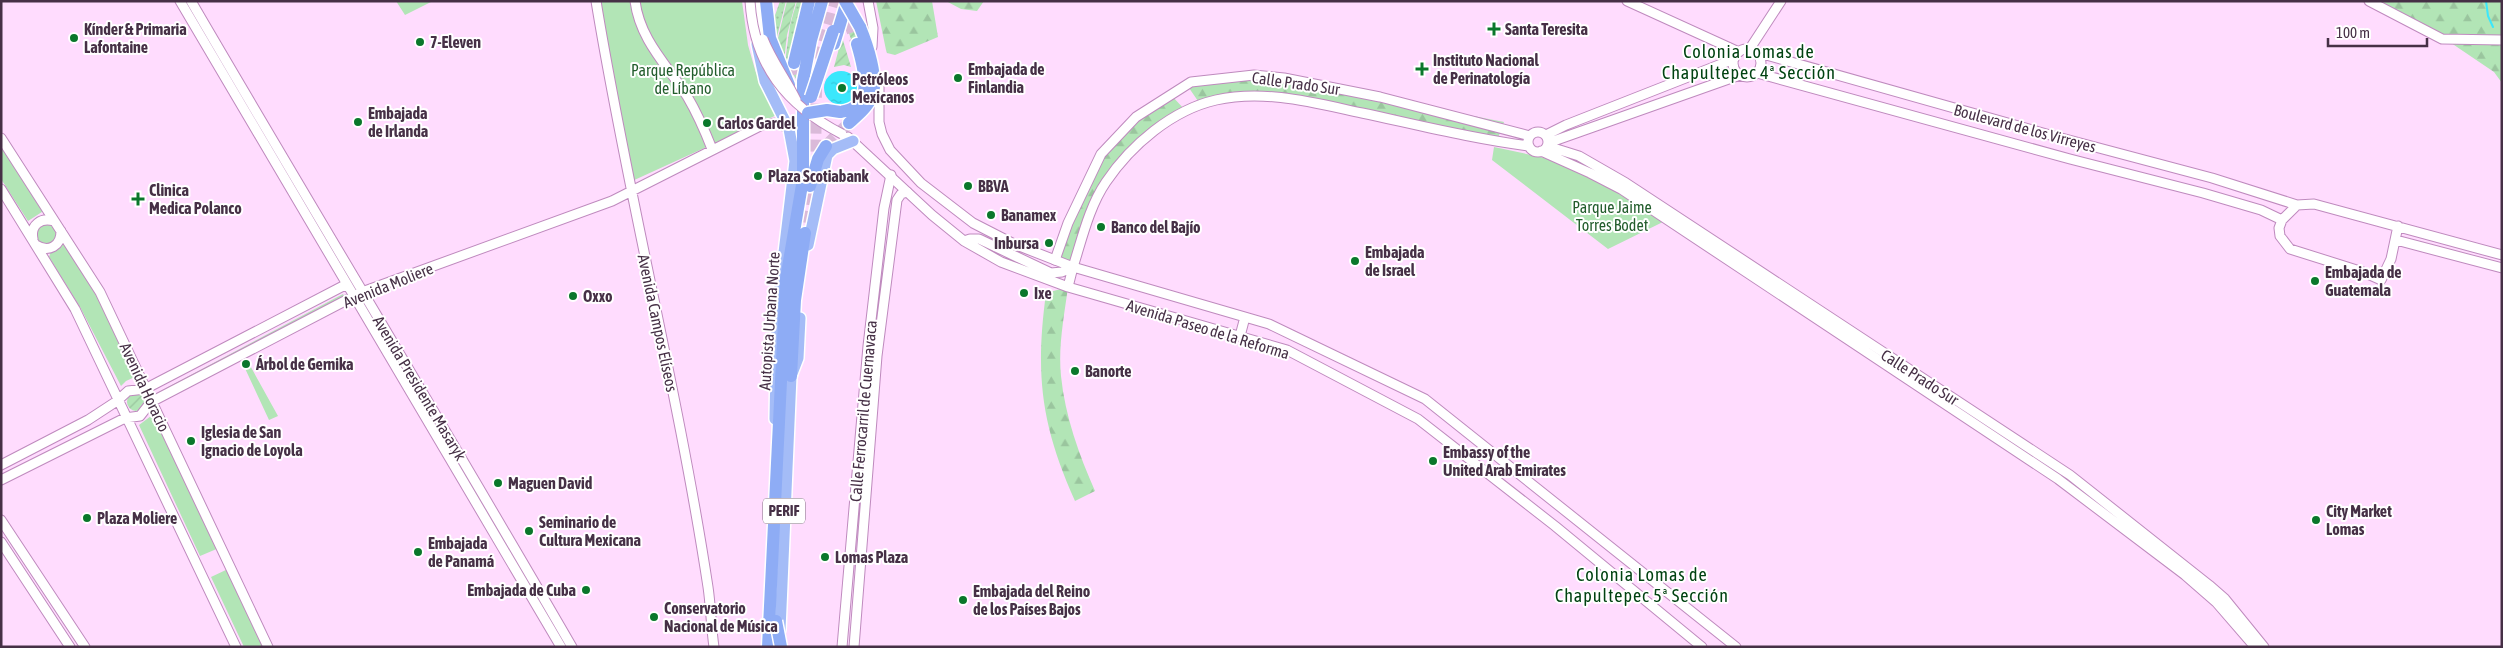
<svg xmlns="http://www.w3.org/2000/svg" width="2503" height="648" font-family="'Asap Condensed',sans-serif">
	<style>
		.grass { fill: url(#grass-dots) }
		.forest { fill: url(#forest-firs) }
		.park { fill: #b2e5b6 }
		.garden { fill: url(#garden-furrows) }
		.water { fill: url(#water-ripples) }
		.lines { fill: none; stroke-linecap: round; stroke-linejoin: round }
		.stream { stroke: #3be7fc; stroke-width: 2 }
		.motorway-tunnel { stroke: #dabad9; stroke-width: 12; stroke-dasharray: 12 6; stroke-linecap: butt }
		.tertiary-casing { stroke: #bf8abe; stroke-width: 11 }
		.secondary-casing { stroke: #bf8abe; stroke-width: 11 }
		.trunk-casing { stroke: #fff; stroke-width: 14 }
		.motorway-casing { stroke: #fff; stroke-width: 15 }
		.tertiary { stroke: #fff; stroke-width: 9 }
		.secondary { stroke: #fff; stroke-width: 9 }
		.trunk { stroke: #a4bcf7; stroke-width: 11 }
		.motorway { stroke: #8eacf5; stroke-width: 12 }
		.secondary-bridge-casing { stroke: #bf8abe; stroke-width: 11; stroke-linecap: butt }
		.motorway-bridge-casing { stroke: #fff; stroke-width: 15; stroke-linecap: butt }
		.secondary-bridge { stroke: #fff; stroke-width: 9 }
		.motorway-bridge { stroke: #8eacf5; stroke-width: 12 }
		.poi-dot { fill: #0a772b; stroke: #fff; stroke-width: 2 }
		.labels { text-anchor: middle; stroke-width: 4; stroke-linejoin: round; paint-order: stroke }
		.shield { fill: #fff; stroke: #7e6e7e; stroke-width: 1 }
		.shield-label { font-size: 15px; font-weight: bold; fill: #463046 }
		.poi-label { font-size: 16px; font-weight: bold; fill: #463046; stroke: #fff; text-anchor: start }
		.park-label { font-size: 16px; fill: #225d2c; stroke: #fff }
		.street-label { font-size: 16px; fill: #463046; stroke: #fff }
		.neighbourhood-label { font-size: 18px; letter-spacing: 1px; fill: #004211; stroke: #fff }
	</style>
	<defs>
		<pattern id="grass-dots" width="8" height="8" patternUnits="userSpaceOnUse" patternTransform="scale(1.25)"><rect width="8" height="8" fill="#b2e5b6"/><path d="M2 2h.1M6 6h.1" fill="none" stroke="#9ac59e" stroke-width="1.8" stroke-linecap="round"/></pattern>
		<pattern id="forest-firs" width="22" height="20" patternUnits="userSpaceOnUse" patternTransform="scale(1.25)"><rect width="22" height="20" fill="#b2e5b6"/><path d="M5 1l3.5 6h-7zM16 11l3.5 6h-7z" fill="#9ac59e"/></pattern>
		<pattern id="garden-furrows" width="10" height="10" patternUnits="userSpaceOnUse" patternTransform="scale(1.25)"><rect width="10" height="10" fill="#b2e5b6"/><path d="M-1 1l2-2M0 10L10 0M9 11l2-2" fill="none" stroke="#9ac59e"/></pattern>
		<pattern id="water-ripples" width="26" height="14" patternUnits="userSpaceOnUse" patternTransform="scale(1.25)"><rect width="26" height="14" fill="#3be7fc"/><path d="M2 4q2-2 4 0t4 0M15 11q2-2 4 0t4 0" fill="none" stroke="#35c6d9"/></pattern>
	</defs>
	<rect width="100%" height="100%" fill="#ffdcfe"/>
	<path class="grass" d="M780 1H786L776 41 772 24Z
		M797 1H804L796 79 785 62 790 25Z"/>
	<path class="forest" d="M876 1H932L938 37 895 55 887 53 886 50Z
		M946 1H984L977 11 961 9Z
		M2377 1H2502V83L2494 72 2423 24Z
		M1264 75 1504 122 1498 138 1269 96 1198 101 1189 88 1212 80Z
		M1172 96 1185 110 1149 134 1108 180 1073 267 1055 260 1103 155 1135 122Z
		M1068 287C1064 317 1058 347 1061 376 1065 416 1079 455 1095 491L1075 501C1041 425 1035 375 1046 293Z"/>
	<path class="park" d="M396 1H433L405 15Z
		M600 1H742L748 45 756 73 779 114 630 182Z
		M1 141 45 210 28 221 1 179Z
		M1494 147 1541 157 1590 173 1667 220 1608 249 1492 160Z
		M36 234a10 10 0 1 1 20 0a10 10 0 1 1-20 0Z
		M63 244 66 245 97 291 137 376 126 381 121 386 80 307 49 257 51 251Z
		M343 294 346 299 158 399 155 394Z
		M247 360 278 416 269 420 242 362Z
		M155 413 219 548 200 556 139 425Z
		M228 569 264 647H244L211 577Z"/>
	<path class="garden" d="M787 1H796L787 35 784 61 777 42Z
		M838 1 855 31 859 43 853 45Z
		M842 37 851 67 844 65 834 67Z
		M127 402a9 9 0 1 1 18 0a9 9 0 1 1-18 0Z"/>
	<path class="water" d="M824 88a17 17 0 1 1 34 0a17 17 0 1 1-34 0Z"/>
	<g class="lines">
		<path class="stream" d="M2486 1 2488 16 2493 27"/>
		<path class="motorway-tunnel" d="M848 3 849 21 857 44
			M818 59 834 1
			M794 63 793 72 796 95
			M826 146 849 123
			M807 223 815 175 816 84"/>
		<g class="tertiary-casing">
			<path id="tertiary" d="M180 1 561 647
				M191 1C317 217 447 431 572 647
				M596 1C628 197 678 390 708 587 711 607 711 627 714 647
				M635 1C640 40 667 65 687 96 697 113 705 131 712 149
				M1627 1 1739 52
				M2369 1 2442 39 2502 40
				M1733 63a14 14 0 1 1 28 0a14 14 0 1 1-28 0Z
				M1749 50 1781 1
				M1752 51 2050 135 2212 178 2297 205
				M1757 73 2070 159 2203 193 2261 210 2282 220
				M1528 142a10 10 0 1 1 20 0a10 10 0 1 1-20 0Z
				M1546 135 1566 125 1734 59
				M1 138 100 292 268 647
				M1548 143 1740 75
				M1547 146 1579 156 1626 183 2070 475 2209 585 2225 599 2264 647
				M1541 151 1590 173 1621 189 2058 479 2185 575 2216 602 2255 647
				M1 189 75 309 236 647
				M2398 226 2391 259 2381 280 2363 272 2290 249 2280 236 2279 228 2282 220 2297 205 2314 204 2502 255
				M33 239C30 225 41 217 54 221
				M2396 240 2502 268
				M36 245C49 253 61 246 61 231
				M1055 260 1068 223 1101 154 1136 117 1191 82 1254 75 1284 78 1380 97 1530 136
				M1073 267C1082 239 1089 207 1106 182 1131 145 1172 110 1216 100 1265 89 1315 103 1362 113 1418 125 1473 139 1529 146
				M1 465 88 420 117 401 128 391 145 389 347 284
				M1 480 125 418 140 416 151 402 362 292 612 201 764 124 778 123 789 129
				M1 520 85 647
				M1 542 70 647
				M842 647 868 346 884 208 891 175
				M854 647 877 356 897 200 901 194 907 192"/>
		</g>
		<g class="secondary-casing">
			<path id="secondary" d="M757 1 763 39
				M868 1 873 28 872 47
				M879 78V122L882 134 890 150 921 183 973 223 1014 244 1073 267 1269 324 1425 399 1736 647
				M848 137 932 215 964 241 1001 262 1068 287 1287 350 1418 419 1555 526 1702 647
				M964 241 970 239H979L1051 273 1062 272 1073 267
				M1068 287 1073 267
				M1240 336 1245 317"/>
		</g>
		<g class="trunk-casing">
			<path id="trunk" d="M757 44 765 81 789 129 795 161 777 311 775 419
				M808 245 827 155 833 149 853 141
				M780 630 791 376 798 358 800 318"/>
		</g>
		<g class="motorway-casing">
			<path id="motorway" d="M766 1 770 38 789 85
				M834 44 847 1
				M794 63 809 1
				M840 112C876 108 864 68 857 44
				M849 123C858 115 868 107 872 96 879 79 867 44 860 27
				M810 186 818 159 826 146
				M791 376 795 300 805 233
				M768 647 786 279 803 179V81L811 40 822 1"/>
		</g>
		<use href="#tertiary" class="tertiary"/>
		<use href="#secondary" class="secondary"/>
		<use href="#trunk" class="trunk"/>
		<use href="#motorway" class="motorway"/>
		<g class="secondary-bridge-casing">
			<path id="secondary-bridge" d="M750 1C754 65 786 105 842 134
				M763 39C772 62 786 79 796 100"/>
		</g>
		<g class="motorway-bridge-casing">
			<path id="motorway-bridge" d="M845 1 860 27
				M811 97 833 31
				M808 113 827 110 840 112
				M776 621 781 647"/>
		</g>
		<use href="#secondary-bridge" class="secondary-bridge"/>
		<use href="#motorway-bridge" class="motorway-bridge"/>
	</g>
	<g class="poi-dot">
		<path d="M1491.5 21.5h5v5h5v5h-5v5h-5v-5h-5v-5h5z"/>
		<circle cx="74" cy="38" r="5"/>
		<circle cx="420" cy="42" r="5"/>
		<path d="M1419.5 61.5h5v5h5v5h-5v5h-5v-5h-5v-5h5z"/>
		<circle cx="958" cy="78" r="5"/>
		<circle cx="842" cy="88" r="5"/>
		<circle cx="358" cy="122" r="5"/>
		<circle cx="707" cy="123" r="5"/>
		<circle cx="758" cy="176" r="5"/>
		<circle cx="968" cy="186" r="5"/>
		<path d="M135.5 191.5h5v5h5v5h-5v5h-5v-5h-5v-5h5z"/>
		<circle cx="991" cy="215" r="5"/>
		<circle cx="1101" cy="227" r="5"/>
		<circle cx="1049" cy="243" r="5"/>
		<circle cx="1355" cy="261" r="5"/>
		<circle cx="2315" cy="281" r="5"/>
		<circle cx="1024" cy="293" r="5"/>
		<circle cx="573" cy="296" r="5"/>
		<circle cx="246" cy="364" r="5"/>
		<circle cx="1075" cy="371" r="5"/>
		<circle cx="191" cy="441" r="5"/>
		<circle cx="1433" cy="461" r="5"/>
		<circle cx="498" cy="483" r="5"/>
		<circle cx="87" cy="518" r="5"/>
		<circle cx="2316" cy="520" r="5"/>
		<circle cx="529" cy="531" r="5"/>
		<circle cx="418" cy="552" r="5"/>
		<circle cx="825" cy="557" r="5"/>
		<circle cx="586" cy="590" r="5"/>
		<circle cx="963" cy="600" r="5"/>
		<circle cx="654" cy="617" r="5"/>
	</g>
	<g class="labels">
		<rect class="shield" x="763" y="498.5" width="42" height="25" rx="4"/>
		<g class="shield-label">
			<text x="784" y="516">PERIF</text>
		</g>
		<g class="poi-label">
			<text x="84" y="35">Kínder &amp; Primaria<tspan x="84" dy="18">Lafontaine</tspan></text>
			<text x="1505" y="35">Santa Teresita</text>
			<text x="430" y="48">7-Eleven</text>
			<text x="1433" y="66">Instituto Nacional<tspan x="1433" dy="18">de Perinatología</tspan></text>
			<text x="968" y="75">Embajada de<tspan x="968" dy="18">Finlandia</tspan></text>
			<text x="852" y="85">Petróleos<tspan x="852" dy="18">Mexicanos</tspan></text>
			<text x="368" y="119">Embajada<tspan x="368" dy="18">de Irlanda</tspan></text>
			<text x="717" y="129">Carlos Gardel</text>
			<text x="768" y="182">Plaza Scotiabank</text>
			<text x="978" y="192">BBVA</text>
			<text x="149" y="196">Clinica<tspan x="149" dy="18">Medica Polanco</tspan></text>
			<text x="1001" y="221">Banamex</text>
			<text x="1111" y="233">Banco del Bajío</text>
			<text x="1039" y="249" text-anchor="end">Inbursa</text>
			<text x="1365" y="258">Embajada<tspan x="1365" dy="18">de Israel</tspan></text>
			<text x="2325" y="278">Embajada de<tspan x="2325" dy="18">Guatemala</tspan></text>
			<text x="1034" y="299">Ixe</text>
			<text x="583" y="302">Oxxo</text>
			<text x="256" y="370">Árbol de Gernika</text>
			<text x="1085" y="377">Banorte</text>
			<text x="201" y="438">Iglesia de San<tspan x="201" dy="18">Ignacio de Loyola</tspan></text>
			<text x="1443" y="458">Embassy of the<tspan x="1443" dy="18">United Arab Emirates</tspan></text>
			<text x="508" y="489">Maguen David</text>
			<text x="2326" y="517">City Market<tspan x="2326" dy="18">Lomas</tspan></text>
			<text x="97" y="524">Plaza Moliere</text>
			<text x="539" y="528">Seminario de<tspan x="539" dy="18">Cultura Mexicana</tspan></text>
			<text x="428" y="549">Embajada<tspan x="428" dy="18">de Panamá</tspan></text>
			<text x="835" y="563">Lomas Plaza</text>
			<text x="576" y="596" text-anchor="end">Embajada de Cuba</text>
			<text x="973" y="597">Embajada del Reino<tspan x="973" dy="18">de los Países Bajos</tspan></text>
			<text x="664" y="614">Conservatorio<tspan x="664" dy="18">Nacional de Música</tspan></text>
		</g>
		<g class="park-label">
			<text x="683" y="76">Parque República<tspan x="683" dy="18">de Líbano</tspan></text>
			<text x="1612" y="213">Parque Jaime<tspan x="1612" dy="18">Torres Bodet</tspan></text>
		</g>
		<g class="street-label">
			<text transform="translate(1296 83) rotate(8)" y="6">Calle Prado Sur</text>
			<text transform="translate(2025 128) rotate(15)" y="6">Boulevard de los Virreyes</text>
			<text transform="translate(388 285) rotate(-22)" y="6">Avenida Moliere</text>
			<text transform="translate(769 321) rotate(-86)" y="6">Autopista Urbana Norte</text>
			<text transform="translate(658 323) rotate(78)" y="6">Avenida Campos Elíseos</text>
			<text transform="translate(1208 329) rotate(17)" y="6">Avenida Paseo de la Reforma</text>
			<text transform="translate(1920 377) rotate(33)" y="6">Calle Prado Sur</text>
			<text transform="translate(145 387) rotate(65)" y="6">Avenida Horacio</text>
			<text transform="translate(420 388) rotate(59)" y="6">Avenida Presidente Masaryk</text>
			<text transform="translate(863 411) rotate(-85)" y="6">Calle Ferrocarril de Cuernavaca</text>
		</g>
		<g class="neighbourhood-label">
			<text x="1749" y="58">Colonia Lomas de<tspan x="1749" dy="21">Chapultepec 4ª Sección</tspan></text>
			<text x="1642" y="581">Colonia Lomas de<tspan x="1642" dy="21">Chapultepec 5ª Sección</tspan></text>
		</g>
	</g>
	<rect width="2503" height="648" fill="none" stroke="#463046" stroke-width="5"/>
	<path d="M2328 38v8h99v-8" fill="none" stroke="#463046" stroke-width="2.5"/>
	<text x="2336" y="38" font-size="15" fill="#463046" stroke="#ffffff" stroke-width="4" paint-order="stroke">100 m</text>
</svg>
